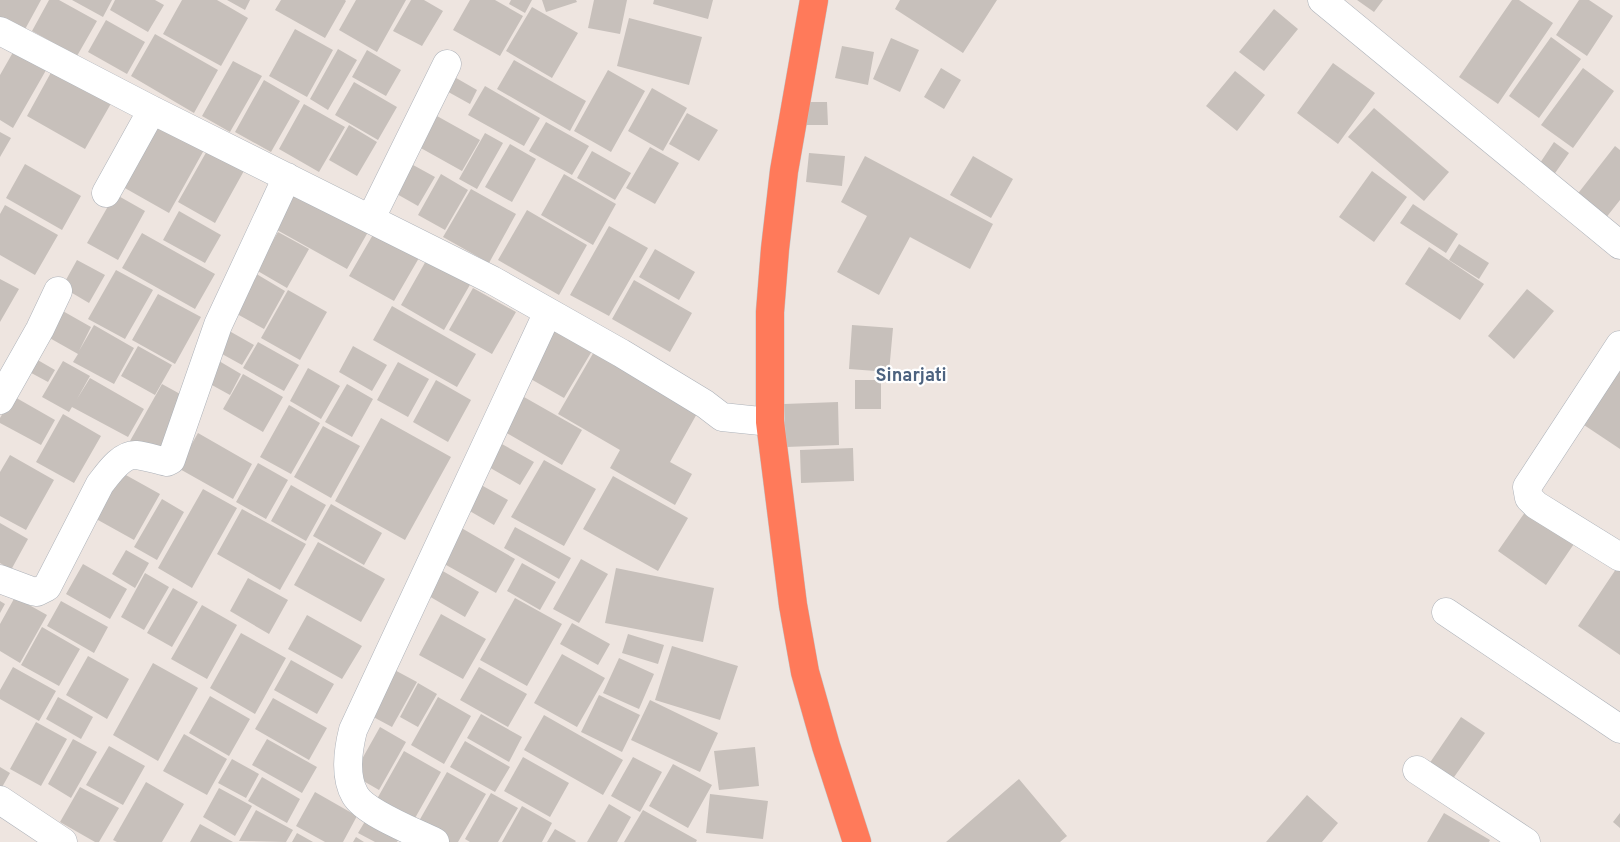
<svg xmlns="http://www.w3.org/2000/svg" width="1620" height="842" font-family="Overpass,sans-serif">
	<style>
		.building { fill: #c7c0bb }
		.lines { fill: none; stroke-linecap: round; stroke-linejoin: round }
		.street-casing { stroke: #adb2b9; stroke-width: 29 }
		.highway-casing { stroke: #c4c4c4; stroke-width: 29 }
		.street { stroke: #fff; stroke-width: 28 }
		.highway { stroke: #ff7a5a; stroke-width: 28 }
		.labels { text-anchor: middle; stroke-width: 4.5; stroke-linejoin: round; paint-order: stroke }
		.quarter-label { font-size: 18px; font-weight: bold; fill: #4c627f; stroke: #fff }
	</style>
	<rect width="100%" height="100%" fill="#eee5e0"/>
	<path class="building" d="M0 0H41L23 33 0 20Z
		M49 0H59L97 21 77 56 32 31Z
		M72 0H112L103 17Z
		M115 0H155L164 5 148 32 110 10Z
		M182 0H217L248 18 221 66 163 34Z
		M227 0H250L245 10Z
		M281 0H345L346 1 325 38 275 10Z
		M356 0H406L377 52 339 30Z
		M411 0H424L443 11 422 46 393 31Z
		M470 0H495L523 16 500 56 453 30Z
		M511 0H532L525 13 509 4Z
		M542 0H576L577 2 546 12Z
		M594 0H627L620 34 588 28Z
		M654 0H713L708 19 653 4Z
		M900 0H997L963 53 895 9Z
		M1357 0H1383L1374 12Z
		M1512 0H1519L1553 23 1498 104 1459 77Z
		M1579 0H1589L1613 16 1587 56 1556 35Z
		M532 7 578 33 552 78 506 51Z
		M1274 9 1298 29 1264 71 1239 52Z
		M629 18 702 37 689 85 617 66Z
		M106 20 145 42 127 74 88 52Z
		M295 29 333 50 307 97 269 76Z
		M155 34 218 70 194 113 131 76Z
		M1551 37 1581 59 1539 118 1509 96Z
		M891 38 919 50 900 92 873 79Z
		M842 46 874 52 868 85 835 78Z
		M16 47 49 65 13 128 0 120V75Z
		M338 49 357 60 328 110 310 99Z
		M367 50 401 70 386 96 352 77Z
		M514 60 586 101 570 131 497 89Z
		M233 61 262 76 230 132 202 116Z
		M1333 63 1375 93 1338 144 1297 113Z
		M54 67 113 100 85 149 27 116Z
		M941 68 961 80 944 109 924 97Z
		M1583 68 1614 91 1573 148 1541 125Z
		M608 70 645 91 611 152 574 131Z
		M1235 71 1265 95 1237 131 1206 106Z
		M451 75 477 90 470 104 443 89Z
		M264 80 300 101 271 152 235 132Z
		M354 82 397 107 378 140 335 115Z
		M485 86 540 118 524 146 468 115Z
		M652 88 687 108 663 151 628 131Z
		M802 102H827L828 125H802Z
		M304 104 345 127 319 172 279 149Z
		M1374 108 1449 172 1424 201 1348 137Z
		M428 111 480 140 462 171 410 142Z
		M687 113 718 130 699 161 669 144Z
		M546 122 589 146 572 175 529 151Z
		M158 125 204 150 169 213 123 187Z
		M349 125 377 142 357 176 329 160Z
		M0 132 11 138 0 157Z
		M485 133 503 143 477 189 459 179Z
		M1554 142 1569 153 1551 179 1536 169Z
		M510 144 536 159 512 202 485 187Z
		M1615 146 1620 150V200L1605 219 1576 196Z
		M650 147 679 163 655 204 626 188Z
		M208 149 245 169 215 223 178 202Z
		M592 151 631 173 615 200 577 178Z
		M809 153 845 156 842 186 806 182Z
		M865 156 993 224 970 269 910 237 879 295 837 272 867 216 841 202Z
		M973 156 1013 179 991 218 950 195Z
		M404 160 435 177 418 206 388 189Z
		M25 164 81 196 62 230 6 198Z
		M1372 171 1407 197 1374 242 1339 217Z
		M441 174 468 190 445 230 418 215Z
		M564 174 616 204 593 245 541 215Z
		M293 181 372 225 347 269 268 225Z
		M471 189 516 214 489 263 443 237Z
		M115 194 145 211 118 260 87 243Z
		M1413 204 1458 234 1446 253 1400 223Z
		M5 205 58 235 35 275 0 255V214Z
		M527 210 587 245 559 295 498 260Z
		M179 211 221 235 205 263 163 240Z
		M378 226 423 251 394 301 349 276Z
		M609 226 648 248 609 316 570 295Z
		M278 232 309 249 287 288 256 270Z
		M142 233 215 274 195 309 122 268Z
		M1459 244 1489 263 1479 279 1449 260Z
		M1429 247 1484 284 1460 320 1405 284Z
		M655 249 695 272 679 300 639 277Z
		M431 252 475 276 444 330 401 305Z
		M77 260 105 275 89 303 62 287Z
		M116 270 153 290 125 339 88 319Z
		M250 270 285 291 264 329 228 309Z
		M0 279 19 289 0 322Z
		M634 280 692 313 670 352 612 319Z
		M473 288 516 312 492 354 449 330Z
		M1527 289 1554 311 1514 359 1488 336Z
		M288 290 327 312 300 360 261 338Z
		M158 294 201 317 175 364 132 340Z
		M54 306 91 327 79 351 94 325 134 348 114 384 73 362 78 354 39 332Z
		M392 306 476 354 457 387 373 340Z
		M852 325 893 328 889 372 849 369Z
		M549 327 592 351 564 398 522 374Z
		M224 328 254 345 242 365 213 349Z
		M258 342 299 365 284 391 243 368Z
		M138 346 172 365 155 395 121 376Z
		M353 346 387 365 372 391 339 372Z
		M595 350 699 410 670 462 692 474 675 505 610 468 620 450 558 414Z
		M29 355 55 370 48 382 22 368Z
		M214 358 241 374 230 395 201 379Z
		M63 361 90 376 77 399 90 378 144 409 128 437 72 407 69 412 42 397Z
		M398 362 429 379 408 417 377 400Z
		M1620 364V449L1581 423Z
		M308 368 340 386 321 419 290 401Z
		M243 374 283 397 263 432 223 409Z
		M436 380 471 400 448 442 413 422Z
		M855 380H881V409H855Z
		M162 384 191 400 159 457 130 441Z
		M347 384 373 399 352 437 325 422Z
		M517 393 582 430 562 465 498 428Z
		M13 396 55 420 41 445 0 423V418Z
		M838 402 839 445 786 447 784 404Z
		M289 405 320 423 291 474 260 457Z
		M63 414 101 436 74 483 36 462Z
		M381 418 451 457 405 540 335 501Z
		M323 426 360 446 331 498 294 477Z
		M198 433 252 464 233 499 178 468Z
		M493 439 534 462 520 485 480 462Z
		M853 448 854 481 801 483 800 450Z
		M10 455 54 480 26 530 0 516V472Z
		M544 460 596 489 564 546 511 517Z
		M258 463 288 480 266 519 236 502Z
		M115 469 160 494 134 540 89 515Z
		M613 476 688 518 658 571 583 529Z
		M474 481 508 500 494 525 461 506Z
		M291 485 326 505 306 541 271 521Z
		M203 489 237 508 192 588 158 568Z
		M162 499 184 512 157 560 134 547Z
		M331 504 382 533 364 565 313 536Z
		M1530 505 1578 538 1546 585 1498 551Z
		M242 509 306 544 280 590 217 554Z
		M0 523 28 539 11 570 0 563Z
		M458 526 515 559 496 593 439 561Z
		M515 527 571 558 559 579 504 548Z
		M318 542 385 579 361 622 294 585Z
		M126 550 149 563 135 588 112 574Z
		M581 559 608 574 579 623 553 609Z
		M522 563 556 582 540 610 507 591Z
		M1620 563V655L1578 626Z
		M83 564 127 589 110 619 66 594Z
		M616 568 714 588 703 642 605 623Z
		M441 570 479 592 465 617 427 595Z
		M145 573 169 587 144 630 121 617Z
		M248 578 288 600 269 634 230 611Z
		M173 588 198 602 172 647 147 633Z
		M15 597 47 615 20 663 0 651V624Z
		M515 598 562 624 527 686 480 660Z
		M0 601 5 604 0 613Z
		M61 601 108 627 94 653 47 626Z
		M202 605 237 625 207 679 171 659Z
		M441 614 486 639 463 679 419 655Z
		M307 615 362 646 342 679 288 649Z
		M572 623 610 644 598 665 560 644Z
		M42 627 80 649 59 686 21 665Z
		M241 633 286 658 255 714 210 688Z
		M628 634 664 645 658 664 622 653Z
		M672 646 738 666 720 720 655 700Z
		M562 654 605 678 577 727 534 703Z
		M88 656 129 679 107 719 66 695Z
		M619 658 654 674 639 709 603 693Z
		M291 660 334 684 317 714 274 690Z
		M153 663 198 688 158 761 113 735Z
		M13 667 56 691 39 721 0 699V690Z
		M389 667 417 682 392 727 364 712Z
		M479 667 527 694 508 727 460 700Z
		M418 683 437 694 418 727 400 717Z
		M599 695 640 715 622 752 581 732Z
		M210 696 250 719 229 756 189 733Z
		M58 697 93 717 81 739 46 719Z
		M438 697 471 716 444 764 411 745Z
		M273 698 327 728 309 760 255 729Z
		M650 700 718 733 700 772 631 740Z
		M481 714 522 737 509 762 467 738Z
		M544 715 623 760 603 795 524 750Z
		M1461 717 1485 733 1452 780 1429 764Z
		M36 722 67 739 41 786 10 769Z
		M380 727 406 742 379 790 353 775Z
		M184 734 227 759 207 795 163 771Z
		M73 739 97 752 71 798 48 784Z
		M267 739 317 767 302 793 252 765Z
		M465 741 510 767 495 792 450 767Z
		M109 746 145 766 123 805 86 785Z
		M755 747 759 786 719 790 714 751Z
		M404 751 441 772 410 827 373 806Z
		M523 757 569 783 550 817 504 791Z
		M633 757 662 772 640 812 611 796Z
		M232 759 259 774 246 798 218 783Z
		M673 764 712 785 688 828 649 806Z
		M0 767 10 773 1 789H0Z
		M447 772 486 794 458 842H440L415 828Z
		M262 777 300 799 287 823 248 801Z
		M1019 779 1067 836 1060 842H946Z
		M146 782 184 804 162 842H117L113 840Z
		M80 787 119 808 99 842H95L60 822Z
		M219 788 252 806 235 836 203 817Z
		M315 792 357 816 343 842H325L296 826Z
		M491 793 518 808 498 842H470L465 839Z
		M710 794 768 801 763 839 706 833Z
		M1307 795 1338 823 1322 842H1266Z
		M609 804 631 817 617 842H587Z
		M522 806 552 823 542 842H502Z
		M256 810 293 830 286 842 239 841Z
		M643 810 697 840 696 842H624Z
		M370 813 403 831 397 842H375L358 833Z
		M1444 813 1490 840 1489 842H1427Z
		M1620 813V828L1613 822Z
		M200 824 233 842H190Z
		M555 829 576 841 575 842H547Z
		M297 833 313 842H292Z
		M356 837 364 842H353Z"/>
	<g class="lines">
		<g class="street-casing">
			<path id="street" d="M1322 0 1620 245
				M0 31 152 110 492 280 621 353 705 404 722 417 770 422
				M106 193 152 110
				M371 218 447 64
				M1620 345 1527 487 1529 498 1536 505 1620 557
				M0 400 40 329 58 291
				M0 579 32 591 37 592 47 587 100 484C108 474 121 454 136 455 146 456 157 460 167 462L171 460 218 325 287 177
				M1446 612 1620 729
				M1417 770 1526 842
				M0 800 63 842
				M435 842C415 832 365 813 355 795 344 776 348 750 353 730L548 312"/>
		</g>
		<g class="highway-casing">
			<path id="highway" d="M814 0 784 171 775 249 770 312V422L793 605 805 672 826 746 857 842"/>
		</g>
		<use href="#street" class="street"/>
		<use href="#highway" class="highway"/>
	</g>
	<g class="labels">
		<g class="quarter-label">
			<text x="911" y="381">Sinarjati</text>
		</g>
	</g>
</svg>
